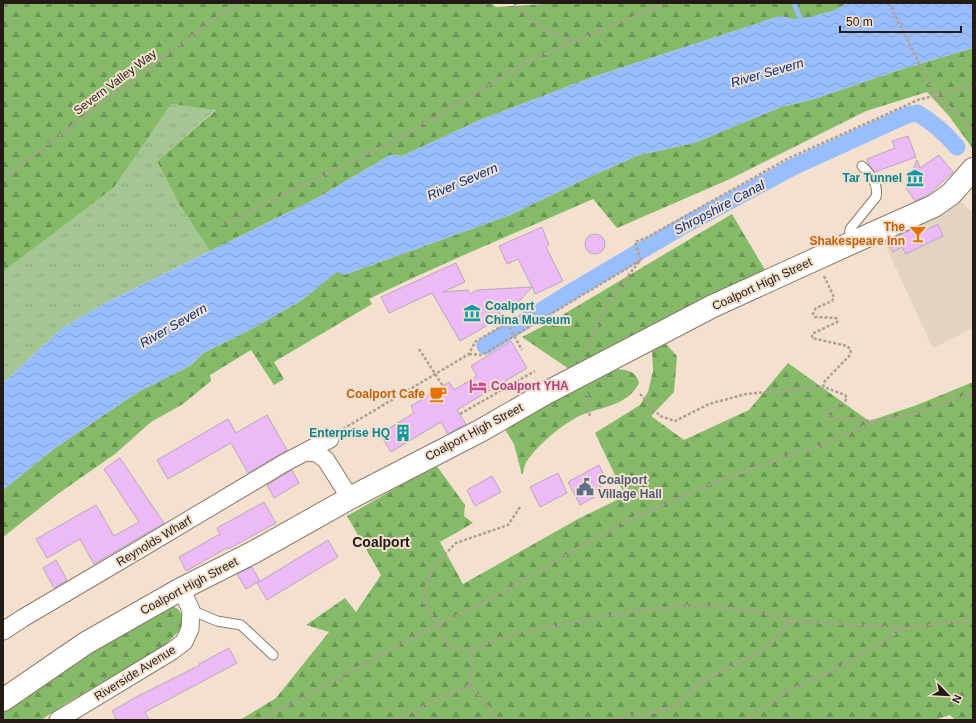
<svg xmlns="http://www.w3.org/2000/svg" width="976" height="723" font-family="Helvetica,sans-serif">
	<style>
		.commercial { fill: #e2d3c2 }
		.grass { fill: url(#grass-tufts) }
		.forest { fill: url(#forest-firs) }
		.water { fill: url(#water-waves) }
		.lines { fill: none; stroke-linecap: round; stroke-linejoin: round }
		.stream { stroke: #99befe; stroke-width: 5 }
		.canal { stroke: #99befe; stroke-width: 17 }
		.building { fill: #edbaf8; stroke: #b8a9bb }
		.lane-casing { stroke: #8c7b6b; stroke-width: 11 }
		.street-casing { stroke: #8c7b6b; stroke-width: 19 }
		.secondary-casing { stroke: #8c7b6b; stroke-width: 24 }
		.path { stroke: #afa092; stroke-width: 2.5; stroke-dasharray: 3 2; stroke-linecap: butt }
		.lane { stroke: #fff; stroke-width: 9 }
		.street { stroke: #fff; stroke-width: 17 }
		.secondary { stroke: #fff; stroke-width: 22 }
		.labels { text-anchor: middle; stroke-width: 4; stroke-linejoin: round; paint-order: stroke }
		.street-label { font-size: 12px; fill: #231c16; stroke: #f3e0ce }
		.culture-label { font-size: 12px; font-weight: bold; fill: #0d838f; stroke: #f3e0ce; text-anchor: end }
		.food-label { font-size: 12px; font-weight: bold; fill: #c56008; stroke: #f3e0ce; text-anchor: end }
		.hotel-label { font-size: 12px; font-weight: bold; fill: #b23c85; stroke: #f3e0ce; text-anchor: start }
		.service-label { font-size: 12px; font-weight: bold; fill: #4e5e75; stroke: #f3e0ce; text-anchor: start }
		.water-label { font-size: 13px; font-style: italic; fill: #00328a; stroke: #f3e0ce }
		.quarter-label { font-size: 14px; font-weight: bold; fill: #231c16; stroke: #f3e0ce }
	</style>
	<defs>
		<pattern id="grass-tufts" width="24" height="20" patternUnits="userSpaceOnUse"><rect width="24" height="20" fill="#a4c693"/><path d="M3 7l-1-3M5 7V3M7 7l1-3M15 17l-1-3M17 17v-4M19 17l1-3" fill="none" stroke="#8daa7e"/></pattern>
		<pattern id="forest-firs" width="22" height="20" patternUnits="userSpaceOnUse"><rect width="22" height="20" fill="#84ba68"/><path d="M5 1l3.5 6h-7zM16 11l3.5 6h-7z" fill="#6c9655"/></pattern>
		<pattern id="water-waves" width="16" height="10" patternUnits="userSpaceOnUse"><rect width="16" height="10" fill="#99befe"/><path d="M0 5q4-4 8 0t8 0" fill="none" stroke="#84a3d9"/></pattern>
	</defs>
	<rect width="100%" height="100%" fill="#f3e0ce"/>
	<path class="commercial" d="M958 199 973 213V328L933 348 882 238Z"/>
	<path class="grass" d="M171 104 216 109 157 161 179 204 210 251 105 303 61 329 3 383V272L113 187Z"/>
	<path class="forest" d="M3 3H491L496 7 559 3H848L833 11 798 20 780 16 593 77 482 119 402 156 390 155 319 197 210 251 179 204 157 161 216 110 171 104 114 187 3 272Z
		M973 48V149L949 116 927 92 866 111 730 179 617 228 593 199C518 232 442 263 369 299L372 304 274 362 284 379 274 385 251 350 210 375 211 381 183 404 151 422 115 454 59 493 3 537V490L55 448 138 392 190 366 203 353 248 331 302 300 337 271 344 275 510 215 587 178 639 155 694 143 781 107 811 100 899 70Z
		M732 214 765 270 569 369 522 337 549 323Z
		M666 344 677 356 674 392 651 416 684 440 749 410 788 363 869 421 917 405 973 382V720H955L950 715 935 720H240L276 698 329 632 306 625 345 598 356 612 381 575 347 516 436 465 465 505 464 516 473 523 440 542 463 584 578 519 625 496 595 433 640 405 648 392 653 371 652 348Z
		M615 369C626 370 636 370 639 383 628 405 605 406 584 414 567 420 537 445 527 461 524 465 524 471 522 475L514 444 504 428 570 392Z
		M171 605 178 609 184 618 183 627 163 647 65 704 41 720H3V708L50 675Z"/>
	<path class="water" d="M848 3H973V48L899 70 811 100 781 107 694 143 639 155 587 178 510 215 344 275 337 272 302 300 248 331 203 353 190 366 138 392 55 448 3 490V383L61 329 105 303 319 197 390 155 402 156 482 119 593 77 780 16 798 20 833 11Z"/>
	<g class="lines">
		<path class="stream" d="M794 3 801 21"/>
		<path class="canal" d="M485 346 576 289 683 226 793 167 907 115 917 113C933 122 945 133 957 147"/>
	</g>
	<path class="building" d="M908 136 916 157 875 172 869 165 867 159 895 148 892 141Z
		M939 155 953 172 929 194 915 201 906 188 917 160 920 168Z
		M938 224 943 236 906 254 902 247 893 252 887 241 917 227 920 233Z
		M542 227 549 245 546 247 563 281 535 294 532 287 514 307 497 308 502 317 460 341 432 293 389 313 381 297 456 263 465 282 443 292 468 290 470 294 477 290 532 287 518 259 507 264 499 246Z
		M585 244a10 10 0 1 1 20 0a10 10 0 1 1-20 0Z
		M511 341 527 368 457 410 466 424 448 434 441 422 391 452 380 434 414 413 411 406 449 382 454 390 477 376 471 366Z
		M267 415 287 450 248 473 231 443 168 479 157 460 228 419 236 433Z
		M120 458 164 523 94 564 80 539 47 558 36 539 96 505 114 536 139 522 104 469Z
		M599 465 608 483 591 491 595 497 580 505 568 482Z
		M292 470 299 483 274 498 267 485Z
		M558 473 567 493 540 507 530 487Z
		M492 476 501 492 475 506 467 490Z
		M264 502 276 523 228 549 227 548 186 571 179 557 220 534 217 528Z
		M328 540 338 557 267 600 257 583Z
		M56 560 67 580 54 588 43 568Z
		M252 567 260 581 246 589 237 574Z
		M229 648 237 663 145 712 149 720H117L112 711 136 697 200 665 199 664Z"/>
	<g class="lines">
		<g class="lane-casing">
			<path id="lane" d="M849 243 850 229 876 197C879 185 871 175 862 166
				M191 610 217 621 241 625 273 655"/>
		</g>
		<g class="street-casing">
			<path id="street" d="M306 452 317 453 326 460 350 498
				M3 631 23 618 135 552 286 462 330 439
				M58 720 172 651 184 642 190 629 191 610 181 589"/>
		</g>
		<g class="secondary-casing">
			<path id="secondary" d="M3 700 86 643 181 589 254 552 350 498 480 431 546 393 713 306 849 244 934 206 951 194 973 169"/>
		</g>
		<path class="path" d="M514 3 539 27 573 42
			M889 3 935 95 954 111 973 130
			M3 178 213 20 240 3
			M222 225 400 138 533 59 666 3
			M641 260 635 242 646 238 787 159 918 100 973 86
			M824 276 834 297 832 301 816 308 813 314 815 317 836 318 838 320 837 322 812 334V338L847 346 851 350 850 355 825 381 823 384 824 387 845 395 847 398 845 401 829 411 828 415 831 418 875 421
			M507 323 522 350
			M419 349 443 386
			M587 350C597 317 618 288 639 262
			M469 354 482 355 641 260
			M587 393 590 418
			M640 394 660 416 675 421 709 404 746 394 824 387
			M460 414 535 371
			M343 429 469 354 475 342 514 319
			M520 507 508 525 456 543 437 562 427 581 424 603 438 624 449 647 472 650 501 638 542 628 647 609 700 605 755 611 791 621 906 628 973 620
			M470 685 472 650
			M261 720 438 624 482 604 620 524 706 486 762 465 824 444 875 421 919 413 973 392
			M394 720 470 685 490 709 497 720
			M614 720 625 716 646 714 673 708 705 679 760 652 777 637 791 621
			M746 720 788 691 844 665 905 628"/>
		<use href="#lane" class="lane"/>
		<use href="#street" class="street"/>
		<use href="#secondary" class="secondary"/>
	</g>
	<defs>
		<g id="museum-bare" transform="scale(1.38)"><path d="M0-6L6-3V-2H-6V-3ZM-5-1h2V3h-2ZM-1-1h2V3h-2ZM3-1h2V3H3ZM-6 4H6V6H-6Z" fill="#0f9aa8" stroke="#f3e0ce" stroke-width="2.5" paint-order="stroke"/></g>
		<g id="bar-bare" transform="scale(1.38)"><path d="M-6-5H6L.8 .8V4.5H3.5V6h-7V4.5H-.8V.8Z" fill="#e8710a" stroke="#f3e0ce" stroke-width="2.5" paint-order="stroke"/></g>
		<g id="hotel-bare" transform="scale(1.38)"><path d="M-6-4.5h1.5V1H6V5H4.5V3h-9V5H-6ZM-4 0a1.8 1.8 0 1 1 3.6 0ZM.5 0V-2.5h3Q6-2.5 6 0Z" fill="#d1479c" stroke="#f3e0ce" stroke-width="2.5" paint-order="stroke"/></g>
		<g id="cafe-bare" transform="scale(1.38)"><path d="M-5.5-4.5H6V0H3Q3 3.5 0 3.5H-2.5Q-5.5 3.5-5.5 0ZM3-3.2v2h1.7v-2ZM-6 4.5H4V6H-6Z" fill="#e8710a" stroke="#f3e0ce" stroke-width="2.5" paint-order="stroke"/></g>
		<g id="building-bare" transform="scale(1.38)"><path d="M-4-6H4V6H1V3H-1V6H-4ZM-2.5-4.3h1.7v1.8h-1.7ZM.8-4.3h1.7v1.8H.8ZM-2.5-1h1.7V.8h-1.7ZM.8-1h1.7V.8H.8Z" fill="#0f9aa8" stroke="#f3e0ce" stroke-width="2.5" paint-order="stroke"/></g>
		<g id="civic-bare" transform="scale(1.38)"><path d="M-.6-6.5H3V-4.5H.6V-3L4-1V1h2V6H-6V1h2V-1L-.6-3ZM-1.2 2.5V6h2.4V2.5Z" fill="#5c6f8a" stroke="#f3e0ce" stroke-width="2.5" paint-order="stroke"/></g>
	</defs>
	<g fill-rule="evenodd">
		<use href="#museum-bare" x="915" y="178"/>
		<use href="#bar-bare" x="918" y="234"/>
		<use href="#museum-bare" x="472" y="313"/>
		<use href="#hotel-bare" x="478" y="386"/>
		<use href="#cafe-bare" x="438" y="394"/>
		<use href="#building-bare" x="403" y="433"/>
		<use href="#civic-bare" x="585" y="487"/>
	</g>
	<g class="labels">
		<g class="street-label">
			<text transform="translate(115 82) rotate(-37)" y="4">Severn Valley Way</text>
			<text transform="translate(762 284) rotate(-25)" y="4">Coalport High Street</text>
			<text transform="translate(474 432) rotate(-28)" y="4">Coalport High Street</text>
			<text transform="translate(154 541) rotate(-31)" y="4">Reynolds Wharf</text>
			<text transform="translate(189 586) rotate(-28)" y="4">Coalport High Street</text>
			<text transform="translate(135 673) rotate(-32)" y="4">Riverside Avenue</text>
		</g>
		<g class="culture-label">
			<text x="902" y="182">Tar Tunnel</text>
			<text x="485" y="310" text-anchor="start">Coalport<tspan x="485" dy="14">China Museum</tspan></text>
			<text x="390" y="437">Enterprise HQ</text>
		</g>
		<g class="food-label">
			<text x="905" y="231">The<tspan x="905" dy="14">Shakespeare Inn</tspan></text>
			<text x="425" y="398">Coalport Cafe</text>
		</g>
		<g class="hotel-label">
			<text x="491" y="390">Coalport YHA</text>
		</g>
		<g class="service-label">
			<text x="598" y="484">Coalport<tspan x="598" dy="14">Village Hall</tspan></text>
		</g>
		<g class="water-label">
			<text transform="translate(767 72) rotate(-16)" y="5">River Severn</text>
			<text transform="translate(462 181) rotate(-23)" y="5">River Severn</text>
			<text transform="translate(719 207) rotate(-28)" y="5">Shropshire Canal</text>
			<text transform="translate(173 325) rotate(-30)" y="5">River Severn</text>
		</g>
		<g class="quarter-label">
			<text x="381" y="547">Coalport</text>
		</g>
	</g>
	<rect width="976" height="723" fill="none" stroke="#231c16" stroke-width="8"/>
	<g transform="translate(948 695) rotate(114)" stroke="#f3e0ce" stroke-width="3" paint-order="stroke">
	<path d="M0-3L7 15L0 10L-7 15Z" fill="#231c16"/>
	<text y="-6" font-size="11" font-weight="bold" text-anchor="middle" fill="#231c16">N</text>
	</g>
	<path d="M840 26v6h121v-6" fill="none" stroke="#231c16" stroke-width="2"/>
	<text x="846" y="26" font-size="12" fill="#231c16" stroke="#f3e0ce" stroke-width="3" paint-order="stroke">50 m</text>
</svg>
